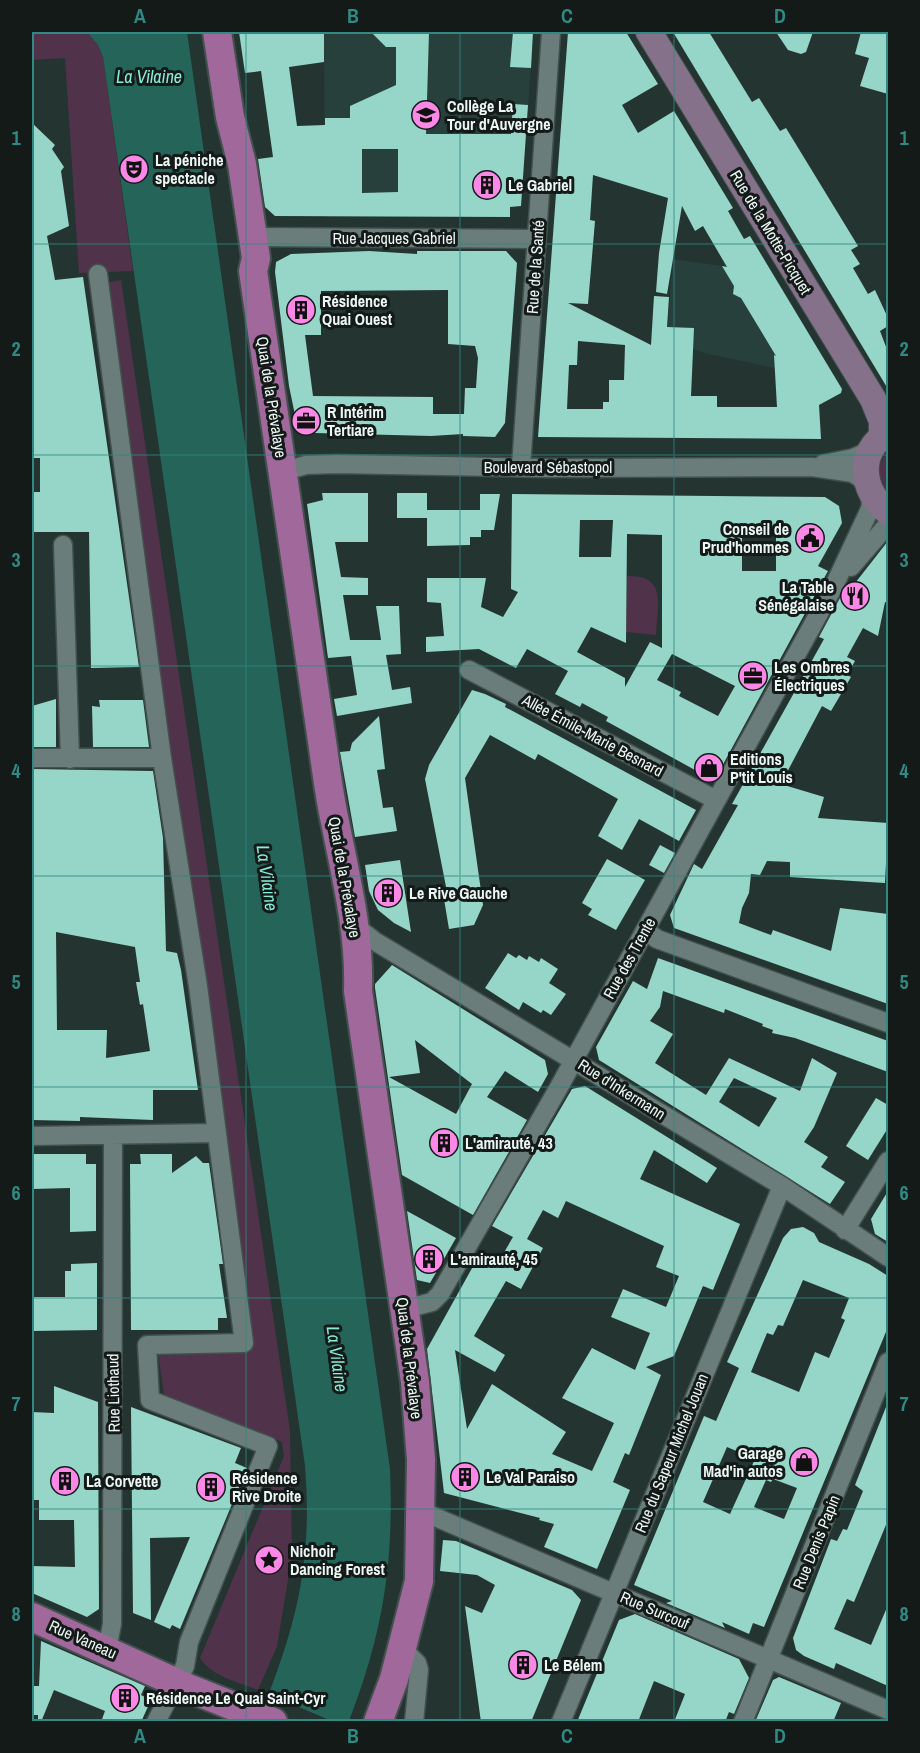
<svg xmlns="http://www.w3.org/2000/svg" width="920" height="1753" font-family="'Archivo Narrow',sans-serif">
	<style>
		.built { fill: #27403b }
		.green { fill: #50334a }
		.water { fill: #246459 }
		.pier { fill: #243431 }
		.building { fill: #96d6c9; fill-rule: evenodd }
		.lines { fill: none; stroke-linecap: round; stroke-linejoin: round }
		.street-casing { stroke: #42504e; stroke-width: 21 }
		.secondary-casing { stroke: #42504e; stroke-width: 28 }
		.primary-casing { stroke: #42504e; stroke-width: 32 }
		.street { stroke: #6b7d7a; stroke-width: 18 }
		.secondary { stroke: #85728a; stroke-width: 26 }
		.primary { stroke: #a0689b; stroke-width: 28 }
		.grid { fill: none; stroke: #308982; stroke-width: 1.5; stroke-opacity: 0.55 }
		.labels { text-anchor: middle; stroke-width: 6; stroke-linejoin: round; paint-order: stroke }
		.poi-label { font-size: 16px; font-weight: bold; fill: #ecf6f4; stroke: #131a18; text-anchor: start }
		.street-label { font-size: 16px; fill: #ecf6f4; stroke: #131a18 }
		.water-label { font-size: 18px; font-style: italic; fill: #89ecda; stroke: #131a18 }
		.neatline { fill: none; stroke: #308982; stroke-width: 2 }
		.grid-label { font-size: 20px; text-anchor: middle; font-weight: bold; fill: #308982 }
	</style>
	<rect width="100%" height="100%" fill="#243431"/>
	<path class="built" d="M324 32H533L525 151 451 150 452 217H325Z
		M763 257 814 343 775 368 708 354 693 349 666 348 673 259 735 268 737 272Z"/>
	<path class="green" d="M32 32H87L98 45 103 57 133 271 79 273 65 58 32 60Z
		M121 280 290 1431 292 1555 277 1646 258 1690C239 1682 212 1677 200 1658L284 1456 282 1442 164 1395 158 1353 240 1342 102 284Z
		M888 451V494C876 481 877 463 888 451Z
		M627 576C668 575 657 605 656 635L626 632Z"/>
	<path class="water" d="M87 32H187L390 1469C394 1563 383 1633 349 1721H258C295 1630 313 1566 305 1466L103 57 98 45Z"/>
	<path class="pier" d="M266 1693 334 1722H255Z"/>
	<path class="building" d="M239 32H324V62L289 67 297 126 325 125V118H350V106L396 85V47H386L371 32H429L426 134H511L513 104 528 105 521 206 510 207V217L275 216 265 207 258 159 273 157 261 71 245 73ZM362 149H398V192L362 193Z
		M513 32H533L531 68 510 67Z
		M568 32H626L658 84 622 105 638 133 674 111 733 208 728 211 744 239 750 236 842 389 841 393 819 405 821 439 538 437ZM593 175 668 198 659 253 656 292 667 294 682 206 695 231 703 226 727 267 722 266 734 286 733 294 741 298 776 356 774 355 777 407H717V396H691L694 328 667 327 669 297 654 296 651 345 568 303 588 304 595 221 590 220ZM578 341 625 345 624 380H609V402H603V409H567L569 365H577Z
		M673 32H709L752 102 759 98 780 131 786 128 858 246 851 250 860 264 853 268 868 294 875 290 888 318V326L880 331 888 352V389Z
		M776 32H813L806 52 801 54 788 50Z
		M861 32H888V94L860 86 869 58 855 54Z
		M32 123 55 145 52 149 64 167 61 171 69 226 47 236 55 280 83 277 139 667 91 668 89 532H32V492H40V458H32Z
		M369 251 417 254V251H506L517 263 505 423 495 437 463 436V434L431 436 315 433 301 427 295 415 289 386 275 272 276 262 291 254ZM448 290V344L475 346 478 358 476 388H465L464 414H433V397L313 396 305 335H321V291Z
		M322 493H368V542H335L341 577 368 578V595H343L350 640H381L376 606H399L401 654 386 655 392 690 410 687 412 703 337 716 334 699 357 695 351 656 328 658 307 504 323 500Z
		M397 493H427V510H480V494H500L494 530H481V537H470V545L427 546V518H397Z
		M512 494 825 497 839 506 842 523 818 566 828 571 720 770 704 775 606 721 608 717 582 703 580 707 555 694 568 671 527 649 516 668 479 649 426 652V637L444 636 441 603 427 602V578H486L481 607 503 617 518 592 511 589ZM580 520H613L611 557H579ZM742 530H776V571H742ZM627 534 662 535V648L650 642 625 687V678L577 652 591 627 626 643ZM672 654 735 686 718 716 679 696 681 692 657 680Z
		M888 541V603L885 602 878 636 863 628 847 657 855 661 847 675 851 677 831 711 822 706 784 778 787 780 784 785 824 797 818 818 888 823 885 883 790 877V862L767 861 760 875 751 874 749 893 742 908 739 923 771 935 773 930 831 951 840 908 888 914V1004L674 928 670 915 694 864 702 869 738 805 732 804 824 639 819 637 847 585 852 587Z
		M472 690 485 694 506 704 505 707 696 810 679 841 639 819 622 850 598 836 618 799 538 754 535 760 490 735 465 778 483 905 474 925 449 929 443 893 447 892 425 779 429 765Z
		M56 699V747H32V706Z
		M99 700H143L149 747H93L92 706 100 707Z
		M379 716 385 769 377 770 383 808 393 807 397 831 355 837 340 752 350 751 352 743Z
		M32 769 153 771 163 838 166 951 177 953 181 970 198 1090H153V1120L80 1117V1121L32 1120ZM56 932 135 947 140 982H136L140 1005 143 1004 150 1051 106 1058 107 1030H57Z
		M660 845 675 853 664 873 649 865Z
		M607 859 645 880 616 930 588 915 592 909 582 903Z
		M400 860 411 932 394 923 378 910 369 891 365 865Z
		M508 953 516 958 519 955 527 960 529 956 539 962 541 958 558 969 549 983 566 994 551 1015 543 1010 541 1013 523 1002 519 1010 485 988Z
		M658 958 888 1041V1072L795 1038 772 1033 773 1030 762 1026 763 1024 725 1009 724 1013 663 991 660 1007 650 1021 673 1034 655 1063 706 1095 729 1058 800 1091 812 1058 837 1073 814 1127 804 1142 828 1157 821 1167 845 1182 830 1204 599 1060 596 1047 633 981 647 989ZM734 1078 777 1098 759 1127 719 1102Z
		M392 965 545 1060 548 1074 538 1092 505 1071 487 1097 527 1120 473 1215 402 1175 375 988V984ZM415 1040 472 1084 456 1114 389 1077 420 1073Z
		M585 1086 717 1168 707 1183 654 1150 640 1179 740 1224 713 1290 703 1286 674 1356 646 1367 661 1375 629 1455 625 1453 613 1482 630 1490 597 1569 544 1547 554 1524 539 1520 540 1518 444 1493 427 1349 481 1252 499 1261 513 1237 492 1226 572 1089ZM566 1201 664 1246 656 1267 679 1276 666 1307 623 1289 611 1317 650 1333 635 1370 592 1348 562 1398 614 1423 592 1471 552 1454 566 1432 492 1384 467 1429 455 1350 495 1372 505 1355 474 1336 506 1281 521 1289 543 1248 527 1239 543 1210 558 1218Z
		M876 1098 888 1105V1128L868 1160 846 1146Z
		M32 1154H86V1164H96V1231L70 1232V1188L32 1189Z
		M140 1154H172V1173L196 1156 203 1163H209L223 1264H219L227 1318H218V1330H131L130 1164H141Z
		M888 1191V1242L875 1234 871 1219Z
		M407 1211 456 1238 430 1283 417 1280Z
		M803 1227 814 1233 819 1242 869 1264 888 1276V1327L764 1627 753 1623 749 1634 722 1622 725 1628 666 1603 672 1601 634 1585 704 1416 716 1421 739 1368 727 1362 783 1238 791 1229ZM803 1280 849 1298 841 1318 845 1320 829 1358 815 1352 799 1392 751 1372 767 1333 773 1335 778 1325 783 1326ZM727 1447 755 1459 730 1514 703 1502ZM773 1479 797 1488 784 1519 754 1507 766 1480 771 1482Z
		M97 1263V1330L32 1331V1297H65V1271H71V1264Z
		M54 1386 98 1402 99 1609 87 1617 32 1593V1566L75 1567 74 1520H39V1500H32V1412L54 1413Z
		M888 1402V1520L854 1602 847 1599 834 1629 871 1645 888 1605V1686L836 1663 834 1669 804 1656 796 1650 793 1638 831 1539 837 1541 843 1529 847 1530 863 1491 855 1485Z
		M131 1407 241 1448 235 1463 247 1468 180 1629 172 1625 170 1629 154 1622 190 1537 150 1538 151 1620 133 1613Z
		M443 1540 456 1541 572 1590 581 1600 531 1722H481L465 1606 482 1613 495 1585 477 1575 440 1571Z
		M635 1614 739 1659 749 1678 734 1714 729 1712 725 1722H674L685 1694 654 1681 638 1722H577L619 1620Z
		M41 1641 145 1686 141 1695 151 1700 141 1722H101L105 1711 54 1690 41 1722H38V1715H32V1686H39Z
		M779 1677 841 1703 833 1722H755L773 1680Z"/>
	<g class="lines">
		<g class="street-casing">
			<path id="street" d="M252 237 536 239
				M98 274 162 758 198 986 244 1343 147 1345 150 1400 268 1446 189 1642 185 1666 156 1722
				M823 464 853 458 871 450
				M521 467 551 32
				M284 471 306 465 337 464 547 468 812 467 853 473 866 482
				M63 545 70 759
				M851 567 888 524
				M469 670 716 800
				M32 758H162
				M354 925 376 942 782 1186 888 1257
				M645 930 657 939 888 1023
				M32 1136 217 1133
				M845 1230 888 1161
				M405 1309 432 1302 440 1294 558 1089 834 586 870 509 872 496
				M421 1511 888 1710
				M403 1649 417 1663 419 1670 414 1722
				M107 1650 112 1624 113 1136
				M561 1722 782 1186
				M743 1722 888 1362"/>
		</g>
		<g class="secondary-casing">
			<path id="secondary" d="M649 32 873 399 882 421V436
				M888 433C856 451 861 492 888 512"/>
		</g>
		<g class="primary-casing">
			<path id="primary" d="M217 32 230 117 242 164 256 258 253 271C277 427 298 584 322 741 326 768 329 795 335 822 346 878 360 933 358 991L415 1382 421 1460 419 1581 394 1679 378 1722
				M32 1617 188 1688 273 1722"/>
		</g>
		<use href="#street" class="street"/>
		<use href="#secondary" class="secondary"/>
		<use href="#primary" class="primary"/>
	</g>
	<path class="grid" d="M246 32V1722M460 32V1722M674 32V1722M32 244H888M32 455H888M32 666H888M32 876H888M32 1087H888M32 1298H888M32 1509H888"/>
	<defs>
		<g id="school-disc" transform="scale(1.5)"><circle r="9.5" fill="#fb87e6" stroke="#131a18"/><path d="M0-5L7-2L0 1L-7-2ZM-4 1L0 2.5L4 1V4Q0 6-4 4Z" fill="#111"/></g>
		<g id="theatre-disc" transform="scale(1.5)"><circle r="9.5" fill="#fb87e6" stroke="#131a18"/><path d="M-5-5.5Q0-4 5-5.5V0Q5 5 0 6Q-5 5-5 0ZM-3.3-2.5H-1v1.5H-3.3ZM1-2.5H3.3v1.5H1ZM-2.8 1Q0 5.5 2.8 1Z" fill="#111"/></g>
		<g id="building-disc" transform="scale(1.5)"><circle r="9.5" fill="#fb87e6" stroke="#131a18"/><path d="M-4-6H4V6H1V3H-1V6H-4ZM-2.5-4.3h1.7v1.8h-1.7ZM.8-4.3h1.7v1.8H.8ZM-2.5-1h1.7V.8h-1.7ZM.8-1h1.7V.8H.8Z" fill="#111"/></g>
		<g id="office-disc" transform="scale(1.5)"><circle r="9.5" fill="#fb87e6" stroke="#131a18"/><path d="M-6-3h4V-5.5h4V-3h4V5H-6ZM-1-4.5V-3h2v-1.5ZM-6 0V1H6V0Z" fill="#111"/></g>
		<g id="civic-disc" transform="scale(1.5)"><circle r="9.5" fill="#fb87e6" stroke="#131a18"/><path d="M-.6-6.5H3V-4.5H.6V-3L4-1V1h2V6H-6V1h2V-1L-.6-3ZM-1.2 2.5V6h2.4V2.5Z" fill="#111"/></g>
		<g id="restaurant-disc" transform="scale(1.5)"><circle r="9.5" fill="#fb87e6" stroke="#131a18"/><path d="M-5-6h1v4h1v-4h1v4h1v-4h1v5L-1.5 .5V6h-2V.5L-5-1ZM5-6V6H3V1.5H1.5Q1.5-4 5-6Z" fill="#111"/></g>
		<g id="shop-disc" transform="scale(1.5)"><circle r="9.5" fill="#fb87e6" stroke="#131a18"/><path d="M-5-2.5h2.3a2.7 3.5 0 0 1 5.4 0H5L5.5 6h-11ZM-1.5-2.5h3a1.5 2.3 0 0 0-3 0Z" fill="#111"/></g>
		<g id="sight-disc" transform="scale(1.5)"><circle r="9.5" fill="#fb87e6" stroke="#131a18"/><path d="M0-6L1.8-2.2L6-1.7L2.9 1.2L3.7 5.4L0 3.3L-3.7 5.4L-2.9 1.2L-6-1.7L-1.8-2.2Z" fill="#111"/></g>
	</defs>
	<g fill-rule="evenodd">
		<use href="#school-disc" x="426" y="115"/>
		<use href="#theatre-disc" x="134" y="169"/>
		<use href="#building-disc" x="487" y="185"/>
		<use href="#building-disc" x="301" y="310"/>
		<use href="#office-disc" x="306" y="421"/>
		<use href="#civic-disc" x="810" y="538"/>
		<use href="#restaurant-disc" x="855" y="596"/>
		<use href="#office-disc" x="753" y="676"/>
		<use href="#shop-disc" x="709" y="768"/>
		<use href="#building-disc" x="388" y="893"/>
		<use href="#building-disc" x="444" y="1143"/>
		<use href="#building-disc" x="429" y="1259"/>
		<use href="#shop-disc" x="804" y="1462"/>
		<use href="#building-disc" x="465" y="1477"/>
		<use href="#building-disc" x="65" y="1481"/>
		<use href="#building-disc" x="211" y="1487"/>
		<use href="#sight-disc" x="269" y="1560"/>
		<use href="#building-disc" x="523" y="1665"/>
		<use href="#building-disc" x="125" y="1698"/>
	</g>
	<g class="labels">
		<g class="poi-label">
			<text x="447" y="112">Collège La<tspan x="447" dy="18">Tour d'Auvergne</tspan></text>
			<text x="155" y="166">La péniche<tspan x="155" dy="18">spectacle</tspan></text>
			<text x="508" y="191">Le Gabriel</text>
			<text x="322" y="307">Résidence<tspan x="322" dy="18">Quai Ouest</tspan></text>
			<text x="327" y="418">R Intérim<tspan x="327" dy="18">Tertiare</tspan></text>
			<text x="789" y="535" text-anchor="end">Conseil de<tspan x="789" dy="18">Prud'hommes</tspan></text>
			<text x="834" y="593" text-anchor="end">La Table<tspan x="834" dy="18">Sénégalaise</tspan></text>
			<text x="774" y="673">Les Ombres<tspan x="774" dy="18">Électriques</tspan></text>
			<text x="730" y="765">Editions<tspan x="730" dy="18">P'tit Louis</tspan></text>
			<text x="409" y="899">Le Rive Gauche</text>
			<text x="465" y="1149">L'amirauté, 43</text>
			<text x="450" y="1265">L'amirauté, 45</text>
			<text x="783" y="1459" text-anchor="end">Garage<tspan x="783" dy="18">Mad'in autos</tspan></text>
			<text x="486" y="1483">Le Val Paraiso</text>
			<text x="232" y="1484">Résidence<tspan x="232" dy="18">Rive Droite</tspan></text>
			<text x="86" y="1487">La Corvette</text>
			<text x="290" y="1557">Nichoir<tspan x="290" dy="18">Dancing Forest</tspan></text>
			<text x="544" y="1671">Le Bélem</text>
			<text x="146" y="1704">Résidence Le Quai Saint-Cyr</text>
		</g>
		<g class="street-label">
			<text transform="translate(771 232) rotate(59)" y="6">Rue de la Motte-Picquet</text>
			<text x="394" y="244">Rue Jacques Gabriel</text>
			<text transform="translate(535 267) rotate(-86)" y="6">Rue de la Santé</text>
			<text transform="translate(272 397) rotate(81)" y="6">Quai de la Prévalaye</text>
			<text x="548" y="473">Boulevard Sébastopol</text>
			<text transform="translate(593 735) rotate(28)" y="6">Allée Émile-Marie Besnard</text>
			<text transform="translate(345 877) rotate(80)" y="6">Quai de la Prévalaye</text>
			<text transform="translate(629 958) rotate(-61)" y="6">Rue des Trente</text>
			<text transform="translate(622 1089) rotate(32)" y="6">Rue d'Inkermann</text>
			<text transform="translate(410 1358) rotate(83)" y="6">Quai de la Prévalaye</text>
			<text transform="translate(113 1393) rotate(-91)" y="6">Rue Liothaud</text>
			<text transform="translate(671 1453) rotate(-68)" y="6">Rue du Sapeur Michel Jouan</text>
			<text transform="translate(816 1542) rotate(-68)" y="6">Rue Denis Papin</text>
			<text transform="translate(655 1610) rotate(23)" y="6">Rue Surcouf</text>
			<text transform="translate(83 1639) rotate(24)" y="6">Rue Vaneau</text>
		</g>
		<g class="water-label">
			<text x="149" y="83">La Vilaine</text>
			<text transform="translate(267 878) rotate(82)" y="6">La Vilaine</text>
			<text transform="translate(337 1359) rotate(82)" y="6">La Vilaine</text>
		</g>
	</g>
	<rect width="920" height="1753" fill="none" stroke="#131a18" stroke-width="66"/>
	<rect x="33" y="33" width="854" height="1687" class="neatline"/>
	<g class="grid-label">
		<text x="140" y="23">A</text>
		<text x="353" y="23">B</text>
		<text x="567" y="23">C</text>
		<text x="780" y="23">D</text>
		<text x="16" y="145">1</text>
		<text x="904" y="145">1</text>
		<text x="16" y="356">2</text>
		<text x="904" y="356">2</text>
		<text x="16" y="567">3</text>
		<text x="904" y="567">3</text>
		<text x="16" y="778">4</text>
		<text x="904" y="778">4</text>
		<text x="16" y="989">5</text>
		<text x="904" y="989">5</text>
		<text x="16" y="1200">6</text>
		<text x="904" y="1200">6</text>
		<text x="16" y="1411">7</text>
		<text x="904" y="1411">7</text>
		<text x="16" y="1621">8</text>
		<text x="904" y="1621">8</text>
		<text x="140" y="1743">A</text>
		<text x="353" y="1743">B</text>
		<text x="567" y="1743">C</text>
		<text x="780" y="1743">D</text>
	</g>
</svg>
